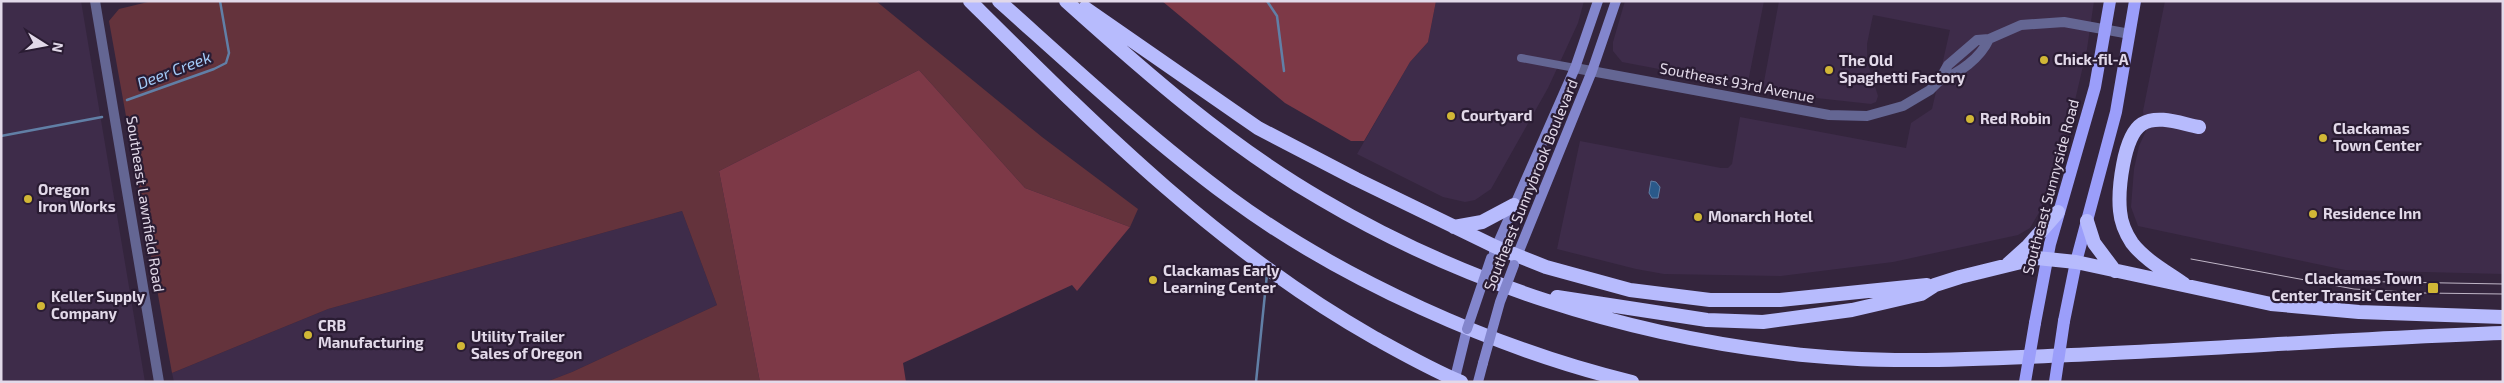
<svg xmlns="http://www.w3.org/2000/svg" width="2504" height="383" font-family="'Exo 2',sans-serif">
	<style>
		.built { fill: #3e2c4a }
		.green { fill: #64333c }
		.forest { fill: #7d3947 }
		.water { fill: #2a598a; stroke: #617fa6 }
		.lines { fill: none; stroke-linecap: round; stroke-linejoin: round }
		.stream { stroke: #617fa6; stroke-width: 2.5 }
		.minor { stroke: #646693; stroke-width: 8 }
		.tertiary { stroke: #646693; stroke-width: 10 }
		.secondary { stroke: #8386cd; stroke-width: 10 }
		.primary { stroke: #9b9efa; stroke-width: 12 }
		.motorway { stroke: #b7bbfd; stroke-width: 14 }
		.tram { stroke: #c0b6c7; stroke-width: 1 }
		.secondary-bridge { stroke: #8386cd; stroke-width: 10 }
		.primary-bridge { stroke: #9b9efa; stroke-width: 12 }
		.poi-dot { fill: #d1b736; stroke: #2a1c33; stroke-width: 2 }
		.labels { text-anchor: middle; stroke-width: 4.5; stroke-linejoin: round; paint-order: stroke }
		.poi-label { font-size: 15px; font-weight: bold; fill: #e2d9e9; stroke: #2a1c33; text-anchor: start }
		.street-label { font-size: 15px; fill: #e2d9e9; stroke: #2a1c33 }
		.water-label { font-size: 16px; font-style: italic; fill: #a3caf7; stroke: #2a1c33 }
	</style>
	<rect width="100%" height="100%" fill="#34253d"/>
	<path class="built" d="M1 1H81L145 382H1Z
		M1436 1H1584L1578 23 1548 88 1491 189 1475 200 1465 202 1443 197 1357 154 1410 62 1428 42Z
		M1625 1H1764L1748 82 1743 85 1622 62 1613 51V42Z
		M1779 1H2094L2087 49 2069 126 2041 209 2030 228 2018 235 1893 262 1781 276 1664 274 1636 269 1557 249 1580 141 1721 168H1728L1732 164 1740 117 1906 148 1911 123 1932 109 1950 30 1873 15 1867 44V61L1878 96 1876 102 1871 104 1789 95 1768 91 1763 87Z
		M2165 1H2503V274L2345 270 2138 226 2131 207 2134 169 2139 146 2146 131 2143 111Z
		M682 211 717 305 572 372 546 382H174L172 373 328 309Z"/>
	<path class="green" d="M152 1H876L1042 137 1138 209 1130 227 1025 188 919 70 719 171 760 382H546L572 372 717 305 682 211 328 309 172 373 109 21 119 9Z"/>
	<path class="forest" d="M1162 1H1436L1428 42 1410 62 1364 141H1351L1285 103Z
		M919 70 1025 188 1130 227 1077 291 1072 285 903 363 906 382H760L719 171Z"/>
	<path class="water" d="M1651 181 1656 182 1660 187 1658 198H1652L1649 193Z"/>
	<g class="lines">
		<path class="stream" d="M1267 1 1277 16 1284 71
			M127 100 214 69 226 63 229 53 220 1
			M1 136 102 117
			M1256 382 1267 274"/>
		<path class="minor" d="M1521 58 1575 68"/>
		<path class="tertiary" d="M95 1 159 382
			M1575 68 1829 115 1867 116 1903 106 1930 90 1939 81 1948 65 1977 40 1989 39 2021 25 2064 22 2130 34
			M1939 81C1959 73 1980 59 1989 39"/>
		<path class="secondary" d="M1494 252 1575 68 1598 1
			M1515 261 1592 71 1616 1
			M1454 382 1467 329
			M1478 382 1483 363"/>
		<path class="primary" d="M2064 321 2076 262 2116 112 2135 1
			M2035 323 2050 244 2095 87 2110 1"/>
		<path class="motorway" d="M970 1C1095 125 1219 250 1373 337 1402 353 1430 369 1461 382
			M999 1C1074 68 1148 137 1229 197 1340 279 1498 350 1632 382
			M1066 1C1146 73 1228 145 1321 199 1463 283 1623 334 1786 353 1881 365 1977 359 2071 355 2215 349 2359 338 2503 333
			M1085 8 1258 128 1356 179 1496 247 1546 267 1630 290 1710 300H1780L1927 285
			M2087 221 2094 243 2115 271
			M1454 227 1482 222 1514 205
			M2008 264 2028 246 2058 212
			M2184 284C2167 272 2145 260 2132 243 2126 234 2121 223 2120 211 2118 191 2123 136 2142 124 2158 114 2182 124 2199 127
			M1557 297 1707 320 1763 322 1852 310 1921 294 1935 285 1960 277 2037 258 2076 262 2271 304 2359 312 2503 317"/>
		<path class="tram" d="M2191 259 2354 289 2424 293 2503 294
			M2337 281 2503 284"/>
		<path class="secondary-bridge" d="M1467 329 1491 258
			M1483 363 1500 302 1514 265"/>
		<path class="primary-bridge" d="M2025 382 2035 323
			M2055 382 2064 321"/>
	</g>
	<g class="poi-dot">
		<circle cx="2044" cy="60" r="5"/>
		<circle cx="1829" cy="70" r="5"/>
		<circle cx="1451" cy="116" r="5"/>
		<circle cx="1970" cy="119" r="5"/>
		<circle cx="2323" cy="138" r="5"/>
		<circle cx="28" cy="199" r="5"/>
		<circle cx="2313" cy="214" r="5"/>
		<circle cx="1698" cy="217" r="5"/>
		<circle cx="1153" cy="280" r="5"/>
		<rect x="2427" y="282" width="12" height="12" rx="2.5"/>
		<circle cx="41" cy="306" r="5"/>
		<circle cx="308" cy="335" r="5"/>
		<circle cx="461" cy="346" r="5"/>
	</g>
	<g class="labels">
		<g class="poi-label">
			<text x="2054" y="65">Chick-fil-A</text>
			<text x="1839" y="66">The Old<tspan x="1839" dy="17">Spaghetti Factory</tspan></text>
			<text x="1461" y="121">Courtyard</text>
			<text x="1980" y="124">Red Robin</text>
			<text x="2333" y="134">Clackamas<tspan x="2333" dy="17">Town Center</tspan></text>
			<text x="38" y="195">Oregon<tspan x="38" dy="17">Iron Works</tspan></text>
			<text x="2323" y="219">Residence Inn</text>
			<text x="1708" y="222">Monarch Hotel</text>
			<text x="1163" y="276">Clackamas Early<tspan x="1163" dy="17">Learning Center</tspan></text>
			<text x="2422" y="284" text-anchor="end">Clackamas Town<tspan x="2422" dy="17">Center Transit Center</tspan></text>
			<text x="51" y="302">Keller Supply<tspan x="51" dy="17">Company</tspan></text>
			<text x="318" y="331">CRB<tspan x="318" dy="17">Manufacturing</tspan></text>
			<text x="471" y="342">Utility Trailer<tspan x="471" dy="17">Sales of Oregon</tspan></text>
		</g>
		<g class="street-label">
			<text transform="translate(1737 83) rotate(11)" y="5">Southeast 93rd Avenue</text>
			<text transform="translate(1531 185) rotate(-68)" y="5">Southeast Sunnybrook Boulevard</text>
			<text transform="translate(2051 187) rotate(-75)" y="5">Southeast Sunnyside Road</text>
			<text transform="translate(145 204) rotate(81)" y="5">Southeast Lawnfield Road</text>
		</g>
		<g class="water-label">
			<text transform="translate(174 70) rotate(-21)" y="6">Deer Creek</text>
		</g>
	</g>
	<rect width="2504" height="383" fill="none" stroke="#e2d9e9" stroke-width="5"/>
	<g transform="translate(45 45) rotate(101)" stroke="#2a1c33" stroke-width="4" paint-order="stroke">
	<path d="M0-4L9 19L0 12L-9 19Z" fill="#e2d9e9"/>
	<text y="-8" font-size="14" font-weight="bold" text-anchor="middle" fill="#e2d9e9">N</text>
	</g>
</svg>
